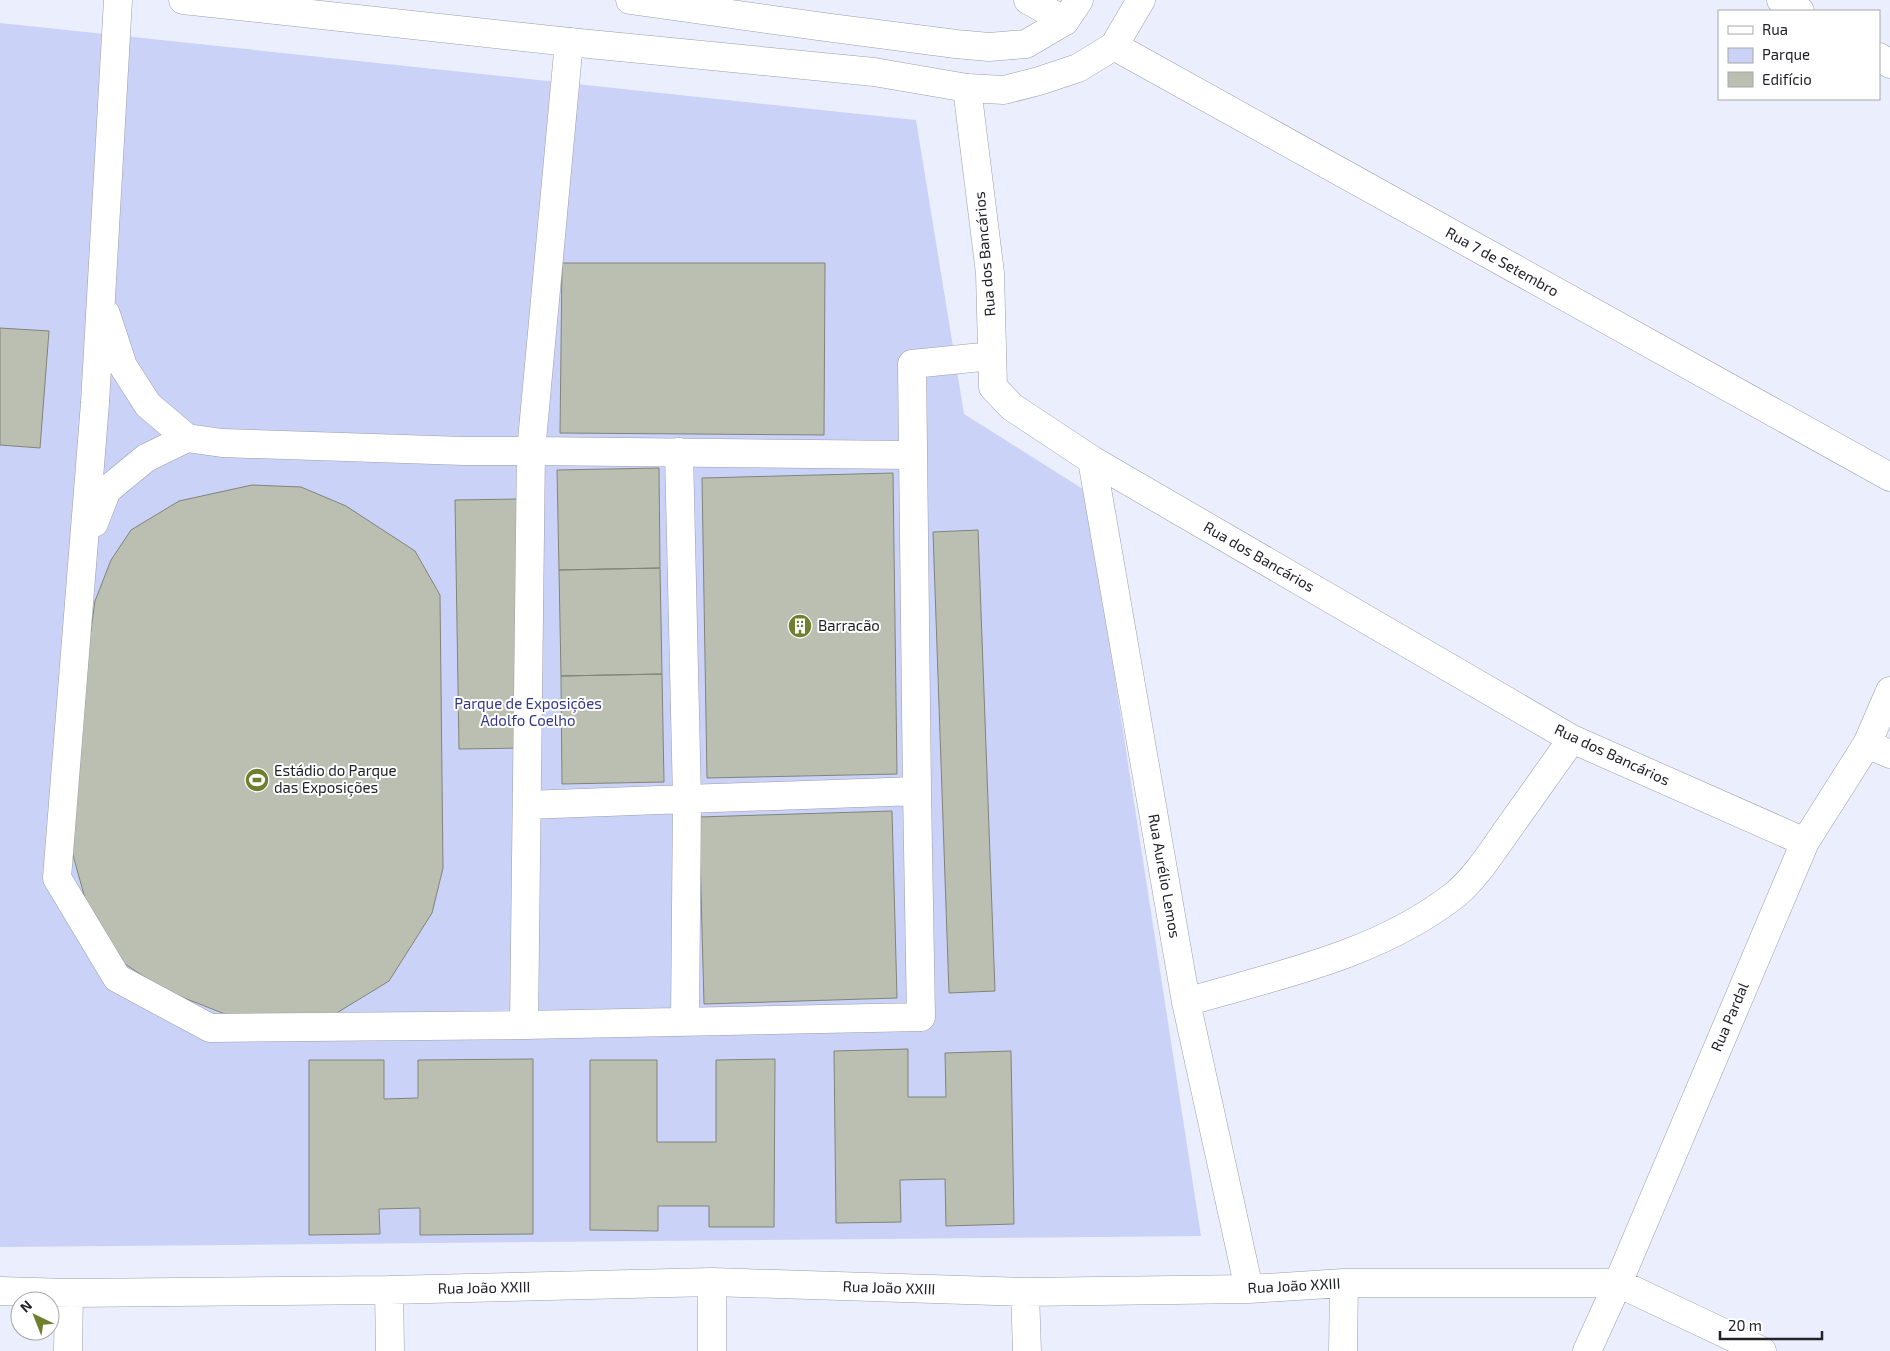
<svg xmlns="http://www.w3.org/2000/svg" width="1890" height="1351" font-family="'Exo 2',sans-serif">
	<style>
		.green { fill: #cbd2f7 }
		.building { fill: #bbbfb2; stroke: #818478 }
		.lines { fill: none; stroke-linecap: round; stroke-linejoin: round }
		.street-casing { stroke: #9b9eab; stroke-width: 29 }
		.secondary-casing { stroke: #9b9eab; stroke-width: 29 }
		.street { stroke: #fff; stroke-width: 28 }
		.secondary { stroke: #fff; stroke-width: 28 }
		.labels { text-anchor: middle; stroke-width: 4; stroke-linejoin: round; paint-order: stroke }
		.street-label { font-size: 15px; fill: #222328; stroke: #fff }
		.poi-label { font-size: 15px; fill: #222328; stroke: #fff; text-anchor: start }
		.park-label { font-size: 15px; fill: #353886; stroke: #fff }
	</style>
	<rect width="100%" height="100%" fill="#ebeefc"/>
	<path class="green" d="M0 23 916 120 964 414 1086 491 1201 1236 0 1247Z"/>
	<path class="building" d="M562 263H825L824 435 560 433Z
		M0 328 49 331 40 448 0 445Z
		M659 468 660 568 559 570 557 470Z
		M893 473 897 774 707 778 702 478Z
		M252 485 301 487 346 506 415 551 440 595 443 868 432 913 389 981 335 1014 235 1018 164 990 122 962 86 902 66 830 77 729 95 601 111 560 131 530 179 501Z
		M521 499 524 748 459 749 455 500Z
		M978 530 995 991 949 993 933 532Z
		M660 568 662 674 561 676 559 570Z
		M662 674 664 782 562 784 561 676Z
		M892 811 897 998 704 1004 699 817Z
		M908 1049V1097H946L945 1053 1011 1051 1014 1224 946 1226 945 1179 900 1180 901 1222 836 1223 834 1051Z
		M533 1059V1234L420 1235V1208L379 1209 380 1234 309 1235V1060H384V1099L418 1098V1060Z
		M775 1059 774 1227H709V1206H658V1231L590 1230V1060H657V1142H716V1060Z"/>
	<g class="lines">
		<g class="street-casing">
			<path id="street" d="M118 0 95 403 57 878 117 978 210 1028 524 1025 921 1017 917 791 687 799 685 1021
				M1028 0 1065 21
				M1781 0 1800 11
				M569 42 531 451 912 455
				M1114 46 1890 477
				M1879 57 1890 64
				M967 88 990 273 993 387 1012 407 1092 460 1572 739 1805 842
				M106 314 123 366 148 405 187 438 222 443 464 451H531L524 1025
				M1092 460 1186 1002 1249 1289
				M94 523 107 490 146 458 187 438
				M1867 744 1890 754
				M917 791 912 364 992 356
				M527 805 687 799 679 452
				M1186 1002C1278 975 1379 955 1456 894 1476 877 1491 853 1506 832 1528 801 1550 770 1572 739
				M389 1290 390 1351
				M0 1291 69 1293 389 1290 712 1282 1025 1292 1249 1289 1344 1283H1618L1762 1351
				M1025 1292 1027 1351
				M68 1351 69 1293
				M712 1351V1282
				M1343 1351 1344 1283
				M1587 1351 1618 1283 1805 842 1867 744 1890 691"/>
		</g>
		<g class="secondary-casing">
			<path id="secondary" d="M183 0 569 42 874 72 967 88 1004 90 1039 81 1078 68 1114 46 1141 0
				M630 0 832 28 956 44 989 47 1026 44 1065 21 1079 0"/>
		</g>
		<use href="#street" class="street"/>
		<use href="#secondary" class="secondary"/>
	</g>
	<defs>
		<g id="building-disc" transform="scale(1.25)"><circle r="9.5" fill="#6f7f2e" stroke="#fff"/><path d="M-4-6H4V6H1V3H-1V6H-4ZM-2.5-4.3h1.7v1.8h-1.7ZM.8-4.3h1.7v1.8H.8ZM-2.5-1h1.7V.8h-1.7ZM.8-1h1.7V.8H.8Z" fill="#fff"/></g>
		<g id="stadium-disc" transform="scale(1.25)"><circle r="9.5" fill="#6f7f2e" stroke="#fff"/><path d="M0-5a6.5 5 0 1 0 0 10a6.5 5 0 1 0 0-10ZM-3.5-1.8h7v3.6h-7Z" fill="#fff"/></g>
	</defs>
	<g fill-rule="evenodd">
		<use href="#building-disc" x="800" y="626"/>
		<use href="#stadium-disc" x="257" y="780"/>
	</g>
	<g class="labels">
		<g class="street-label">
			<text transform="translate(985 254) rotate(-95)" y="5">Rua dos Bancários</text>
			<text transform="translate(1502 262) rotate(29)" y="5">Rua 7 de Setembro</text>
			<text transform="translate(1259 557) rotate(30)" y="5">Rua dos Bancários</text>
			<text transform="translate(1612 755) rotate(25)" y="5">Rua dos Bancários</text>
			<text transform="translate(1164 876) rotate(80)" y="5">Rua Aurélio Lemos</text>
			<text transform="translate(1730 1017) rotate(-67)" y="5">Rua Pardal</text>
			<text transform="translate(1294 1286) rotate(-3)" y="5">Rua João XXIII</text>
			<text transform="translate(484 1288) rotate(-1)" y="5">Rua João XXIII</text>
			<text transform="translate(889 1288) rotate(2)" y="5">Rua João XXIII</text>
		</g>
		<g class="poi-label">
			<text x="818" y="631">Barracão</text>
			<text x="274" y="776">Estádio do Parque<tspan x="274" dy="17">das Exposições</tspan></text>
		</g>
		<g class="park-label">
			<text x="528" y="709">Parque de Exposições<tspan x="528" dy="17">Adolfo Coelho</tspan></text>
		</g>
	</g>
	<rect x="1718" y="10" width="162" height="90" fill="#ffffff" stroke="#a7a7a9"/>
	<rect x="1728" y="26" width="25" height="8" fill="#ffffff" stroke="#a7a7a9"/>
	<text x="1762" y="35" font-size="15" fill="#222328">Rua</text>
	<rect x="1728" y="48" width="25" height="15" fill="#cbd2f7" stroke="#a7a7a9"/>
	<text x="1762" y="60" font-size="15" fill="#222328">Parque</text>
	<rect x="1728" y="72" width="25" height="15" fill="#bbbfb2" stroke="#a7a7a9"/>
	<text x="1762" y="85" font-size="15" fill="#222328">Edifício</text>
	<g transform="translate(35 1316) rotate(317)"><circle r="24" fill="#ffffff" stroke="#a7a7a9"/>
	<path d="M0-4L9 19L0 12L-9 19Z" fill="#6f7f2e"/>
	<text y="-8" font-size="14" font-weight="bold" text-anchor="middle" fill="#222328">N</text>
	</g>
	<path d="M1720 1331v8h102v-8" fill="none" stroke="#222328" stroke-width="2.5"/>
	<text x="1728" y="1331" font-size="15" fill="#222328" stroke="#ffffff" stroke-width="4" paint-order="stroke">20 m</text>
</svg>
